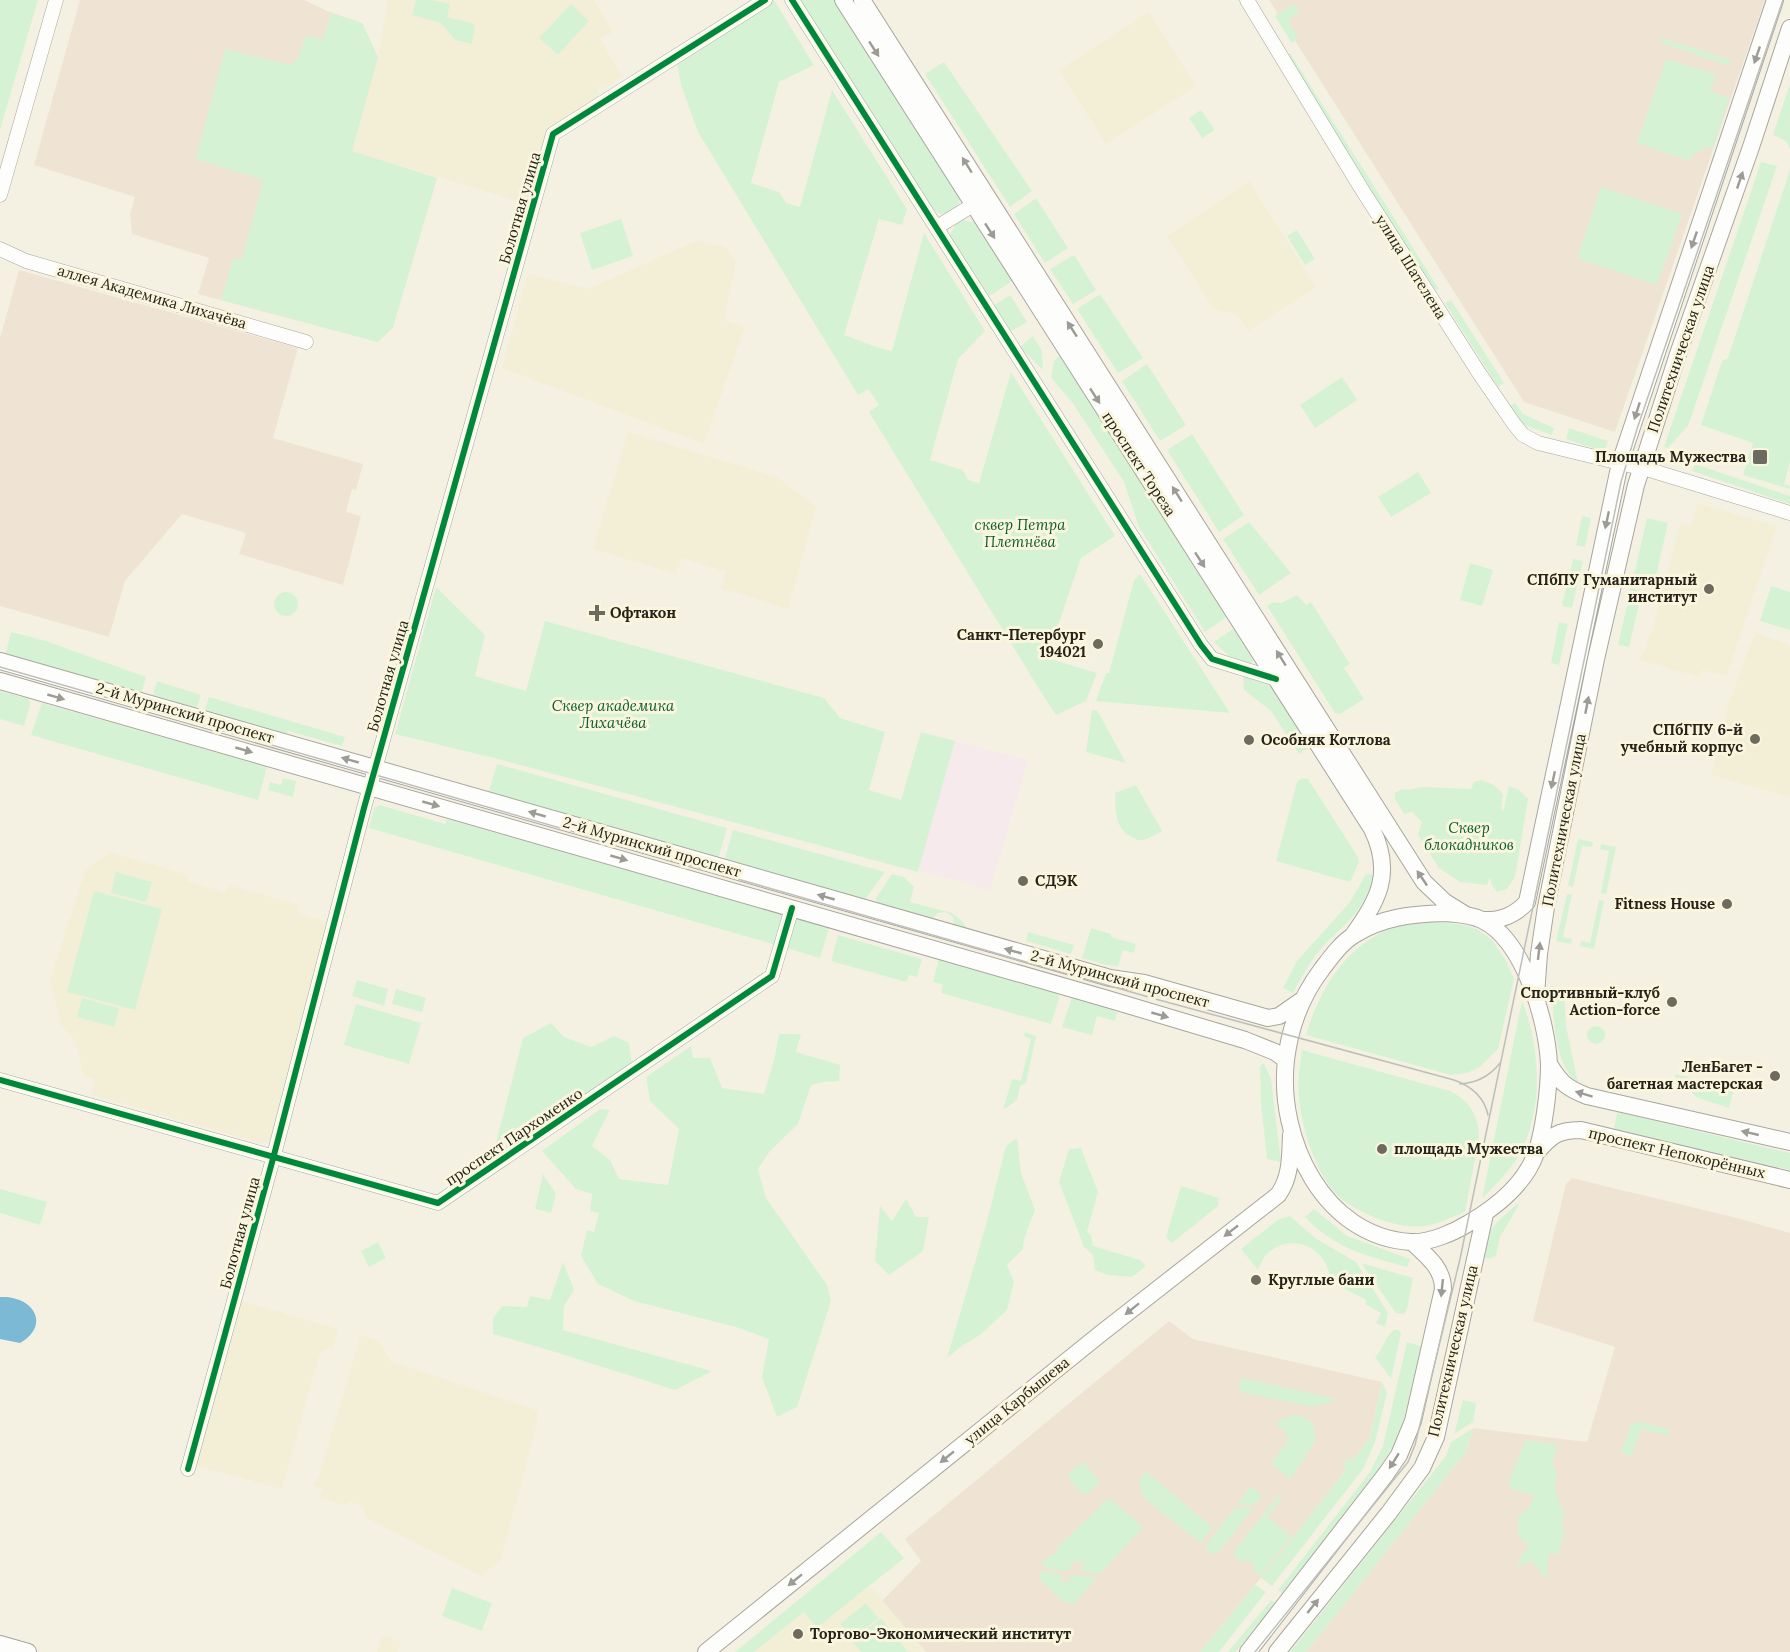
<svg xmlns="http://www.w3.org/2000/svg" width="1790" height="1652" font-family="Lora,serif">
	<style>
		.commercial { fill: #f6eaec }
		.industrial { fill: #efe4d4 }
		.built { fill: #f3eed6 }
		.green { fill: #d5f3d4 }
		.water { fill: #7bb9d5 }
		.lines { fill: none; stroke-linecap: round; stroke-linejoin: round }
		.minor-casing { stroke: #a8a69c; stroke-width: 15 }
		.major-casing { stroke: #a8a69c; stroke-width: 18 }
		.minor { stroke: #fdfdfb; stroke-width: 14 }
		.major { stroke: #fdfdfb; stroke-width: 16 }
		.tram { stroke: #bebeba; stroke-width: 1.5 }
		.cycleway-casing { stroke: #faf5dd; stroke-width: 10 }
		.cycleway { stroke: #00873e; stroke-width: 6 }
		.oneway { fill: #9c9b96 }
		.poi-dot { fill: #6d6b60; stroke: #faf5dd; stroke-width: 2 }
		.labels { text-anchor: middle; stroke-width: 6; stroke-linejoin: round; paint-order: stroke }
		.street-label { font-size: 15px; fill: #25231a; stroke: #faf5dd }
		.poi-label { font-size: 15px; font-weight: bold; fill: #25231a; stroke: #faf5dd; text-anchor: end }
		.park-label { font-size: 15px; font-style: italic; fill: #085f2d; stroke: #faf5dd }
	</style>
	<rect width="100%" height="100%" fill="#f4f1e3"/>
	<path class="commercial" d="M955 741 1028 760 990 890 919 870Z"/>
	<path class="industrial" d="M80 0H304L327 11 362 23 378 57 352 151 437 178 393 327 378 342 198 294 209 258 132 234 130 214 135 197 34 165Z
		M1269 0H1765L1615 432 1524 402Z
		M19 270 298 348 273 438 363 464 356 490 352 489 346 512 361 516 343 585 239 554 246 533 182 514 125 581 109 637 0 606V338Z
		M1572 1178 1737 1218 1790 1233V1652H1306L1465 1453 1474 1428 1587 1442 1615 1347 1533 1321 1566 1184Z
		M1169 1321 1193 1339 1382 1382 1370 1438 1296 1535 1200 1652H926L882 1601 921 1561 905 1539Z"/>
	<path class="built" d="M388 0H594L613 32 600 39 622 76 605 88 598 86V100L549 131 527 204 352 151 378 57Z
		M1149 12 1196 86 1106 144 1059 70Z
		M1249 181 1316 287 1248 331 1237 315 1213 308 1167 236Z
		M696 241 726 247 736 261 724 320 745 326 704 444 502 368 528 274 588 289Z
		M628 432 777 477 816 507 788 609 721 588 726 572 682 558 676 574 593 549Z
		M1697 503 1777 526 1727 675 1702 670 1699 677 1640 660 1642 652 1645 653 1650 633H1652L1680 523 1691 526Z
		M1755 633 1790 645V797L1711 775 1729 702Z
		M110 852 188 875 187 881 226 893 228 885 300 905 298 914 330 923 272 1138 262 1143 91 1095 95 1080 83 1076 79 1054 74 1040 61 1025 50 981 85 871Z
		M241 1301 338 1329 333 1348 320 1352 282 1489 194 1465Z
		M361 1335 379 1341 390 1361 536 1410 538 1419 501 1559 481 1576 366 1518 363 1506 349 1502 345 1505 319 1498 322 1488 313 1486 319 1476Z
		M870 1586 926 1652H735L796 1602 817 1628Z
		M382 1636 401 1641 397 1652H377Z"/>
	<path class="green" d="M0 0H38L0 130Z
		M416 0H432L450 4 447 17 475 24 472 44 455 40 441 23 412 15Z
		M774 0 814 65 779 82 751 183 779 192 786 203 800 207 832 90 907 209 902 225 879 219 844 335C860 340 876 348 892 351L924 233 985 331 958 359 930 460 963 470 968 480 979 483 1011 372 1115 536 1081 558 1047 658 1097 673 1086 701 1056 715 1039 689 869 412 879 405 868 389 858 395 698 132 681 85 677 62Z
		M799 0H835L961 198 955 211 940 214 929 206Z
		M571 4 589 21 558 55 539 38Z
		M1293 4 1299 10 1298 13 1288 20 1297 36V39L1292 43 1275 16Z
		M331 13 362 23 378 57 352 151 437 178 393 327 378 342 221 300 233 258 242 260 263 180 196 159 225 49 290 65 298 59 304 39 309 36 323 40Z
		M1662 38 1731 60 1729 65 1661 43Z
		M1290 53 1439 289 1433 290 1429 287 1287 56Z
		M1666 59 1716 74 1710 91 1729 98 1713 148 1707 147 1691 156 1690 161 1637 143Z
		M944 62 1032 191 1010 207 925 74Z
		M1790 84V149L1786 141 1773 135Z
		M1201 110 1215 130 1202 138 1189 118Z
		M1761 162 1777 166 1688 426 1668 448 1664 447Z
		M1790 170V462L1784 484 1790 486V489L1743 475 1753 443 1701 425 1722 361 1728 358Z
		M1601 187 1682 214 1657 285 1577 258Z
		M1036 198 1068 248 1045 263 1014 214Z
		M621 219 633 256 592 270 580 233Z
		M963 220 977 223 1014 280 988 297 949 237 956 223Z
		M1297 230 1315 259 1305 265 1287 236Z
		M1074 255 1096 290 1073 304 1050 269Z
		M1100 294 1143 358 1118 373 1077 309Z
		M1010 295 1027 322 1010 332 993 306Z
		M1451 300 1504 383 1498 387 1445 303Z
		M1033 336 1042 351 1043 370 1020 347Z
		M1061 354 1228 616 1205 632 1139 527 1124 482 1072 402 1051 378 1054 361Z
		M1147 364 1186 425 1160 441 1122 381Z
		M1342 377 1357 400 1315 428 1300 405Z
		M1515 403 1523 414 1554 428 1552 435 1522 424 1510 406Z
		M1569 428 1608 441 1604 452 1566 439Z
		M1192 434 1244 515 1219 532 1167 450Z
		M1695 464 1790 496V504L1692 471Z
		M1418 472 1431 493 1391 517 1378 497Z
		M1582 516 1591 518 1585 547 1576 545Z
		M1647 518 1668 523 1655 580 1634 575Z
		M1249 522 1291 573 1259 595 1223 539Z
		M1573 559 1583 561 1572 608 1562 606Z
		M1470 563 1493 570 1482 606 1460 600Z
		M1140 574 1230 713 1096 701 1106 673H1109L1134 580Z
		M1771 586 1790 592V630L1760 621Z
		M436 587 485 635 475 676 526 691 545 621 824 698 840 718 885 732 869 790 901 800 921 732 955 741 918 872 498 759 395 734Z
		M1631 588 1642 591 1629 647 1618 645Z
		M274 604a12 12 0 1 1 24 0a12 12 0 1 1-24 0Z
		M1297 595 1306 605 1311 602 1350 664 1344 668 1364 699 1340 714 1335 713 1267 606 1273 602 1281 603Z
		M1559 622 1568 624 1559 665 1551 663Z
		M1236 627 1256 659 1250 663 1232 659 1214 642Z
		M11 632 46 641 146 677 141 695 5 656Z
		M1243 674 1273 685 1312 746 1299 754 1271 711 1244 690Z
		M157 681 201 695 196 710 152 698Z
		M0 691 29 699 30 705 24 726 0 719Z
		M209 697 345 737 342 746 288 731 286 736 204 712Z
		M42 703 267 767 258 800 31 735Z
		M1092 710H1097L1126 763 1086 752Z
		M497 764 727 828 718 859 488 794Z
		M283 778 296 781 293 797 268 790 270 782 281 785Z
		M1302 778 1308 779 1358 857 1359 862 1350 882 1276 861 1297 782Z
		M1482 780 1494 785 1503 794 1501 809 1503 812 1509 786 1519 790 1528 799 1515 877 1507 889 1497 892 1492 885 1490 877 1487 885 1460 882 1439 868 1418 835 1422 822 1412 812 1404 814 1395 799V793L1402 789 1407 790 1422 787 1471 789 1474 782Z
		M1136 785 1162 831C1156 834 1150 838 1144 840 1139 841 1134 839 1130 836 1114 827 1116 809 1115 793Z
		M380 805 445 824 447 819 785 915 776 945 369 828 374 808Z
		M733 830 885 872 864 901 724 861Z
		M1578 839 1593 842 1592 847 1582 846 1573 887 1568 886Z
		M1601 844 1616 847 1606 894 1601 893 1609 851 1600 849Z
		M116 872 152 882 146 902 111 893Z
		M892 874 904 877 914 887 910 902 952 913 963 922 968 930 954 926 953 917 946 912 938 913 932 919 876 905V898Z
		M1366 874 1374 875C1363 915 1346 921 1320 950 1309 963 1301 978 1293 993L1283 988 1297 961 1350 902Z
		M94 891 162 909 135 1010 67 992Z
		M1567 894H1572L1563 937 1572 939 1571 944 1556 941Z
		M1599 900 1604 901 1594 949 1580 946 1581 941 1590 943Z
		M795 918 829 928 820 958 786 948Z
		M1427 921 1465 925 1477 929 1492 940 1505 959 1514 979 1498 1049 1480 1067 1467 1073 1451 1075 1306 1035C1320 987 1349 941 1399 925 1408 923 1418 922 1427 921Z
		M1091 928 1111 934V937L1136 944 1134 953 1123 950 1118 966 1106 965 1082 958Z
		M1028 932 1074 945 1071 954 1026 941Z
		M838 935 922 959 917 977 909 975 906 982 831 961Z
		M939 959 1058 993 1059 999 1051 1024 941 993 943 985 933 982Z
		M357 980 388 989 384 1006 352 996Z
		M1551 985 1564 992 1566 1026 1578 1083C1553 1065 1554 1013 1551 985Z
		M396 989 426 998 422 1012 392 1004Z
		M1072 997 1105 1006 1117 1013 1115 1021 1097 1016 1092 1035 1062 1027Z
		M82 998 119 1008 114 1027 77 1017Z
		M1522 1001C1541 1048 1544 1112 1518 1157 1509 1172 1494 1186 1482 1199Z
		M356 1004 421 1023 409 1064 344 1045Z
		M551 1023 564 1037 591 1047 614 1036 629 1043 632 1065 491 1162 523 1038Z
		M1587 1035a9 9 0 1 1 18 0a9 9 0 1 1-18 0Z
		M1025 1032 1036 1036 1026 1083 1020 1086 1017 1100 1003 1110 1012 1079 1021 1081 1031 1039 1024 1036Z
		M779 1034H801L796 1052 840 1065 839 1081 824 1082 811 1085 798 1124 770 1151 758 1169 766 1198 827 1285 831 1301 797 1407 777 1417 762 1377 769 1339 736 1327 634 1301 598 1284 581 1256 587 1230 594 1232 599 1213 590 1211 592 1194 576 1189 542 1151 600 1109 610 1110 592 1146 610 1160 619 1179 668 1185 679 1129 650 1101 646 1077 691 1046 693 1058H710L722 1088 764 1094 775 1056Z
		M1302 1050 1450 1091C1470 1101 1479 1116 1479 1138L1465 1212C1452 1217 1439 1224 1425 1226 1407 1228 1388 1223 1371 1216 1359 1210 1346 1204 1336 1194 1315 1171 1301 1126 1299 1096 1297 1080 1300 1065 1302 1050Z
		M1264 1063 1271 1079 1281 1162 1267 1159 1261 1104 1260 1066Z
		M1675 1074 1734 1089 1729 1108 1696 1097 1675 1076Z
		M1617 1112 1790 1153V1170L1614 1129Z
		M1017 1138 1021 1173 1035 1210 1024 1239 1023 1249 1007 1265 1014 1282 1007 1310 980 1335 963 1345 947 1358 986 1225 1006 1146Z
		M1081 1148 1098 1192 1087 1232 1091 1235 1093 1246 1140 1260 1146 1266 1132 1277 1108 1275 1095 1270 1093 1255 1084 1247 1059 1182 1069 1149Z
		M543 1174 556 1194 551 1213 535 1209Z
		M1181 1186 1219 1198 1218 1206 1172 1243 1166 1237Z
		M0 1189 47 1202 40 1225 0 1213Z
		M906 1199 916 1217H929L923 1251 889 1275 875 1261 880 1206 892 1221Z
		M1517 1204 1519 1205 1500 1237 1496 1256 1491 1258H1484C1491 1222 1492 1227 1517 1204Z
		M1314 1209 1347 1236 1410 1259 1407 1267C1367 1256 1335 1249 1305 1217Z
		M1290 1216 1315 1238 1356 1262 1388 1313 1385 1327 1376 1323 1381 1313 1365 1304 1366 1300 1330 1281C1330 1249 1291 1230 1267 1254 1263 1258 1260 1265 1258 1270L1241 1249 1279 1219Z
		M378 1242 386 1258 369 1267 361 1251Z
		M563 1262 574 1290 564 1306 563 1330 712 1371 675 1390 552 1351 493 1334V1318L502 1306 527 1307 530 1296 550 1300Z
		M1361 1263 1413 1278 1407 1309 1404 1314 1396 1313Z
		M1394 1330H1398L1401 1333 1391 1379 1375 1357C1384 1349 1384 1337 1394 1330Z
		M1407 1342 1421 1346 1404 1418 1393 1446 1375 1475 1283 1594 1278 1590 1370 1472 1383 1446Z
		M1241 1378 1337 1399 1318 1406H1309L1241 1392 1239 1387Z
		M1382 1382 1387 1393 1375 1442 1363 1469 1272 1586 1261 1578 1346 1470 1342 1466 1349 1457 1353 1460 1370 1438Z
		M1463 1400 1476 1403 1473 1422 1454 1434Z
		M1297 1415C1314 1420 1313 1424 1316 1440L1291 1479 1271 1464 1288 1440 1285 1431 1275 1424 1289 1416Z
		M1637 1422 1669 1429 1668 1435 1641 1429 1631 1456 1621 1452 1631 1425Z
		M1474 1428 1465 1453 1306 1652H1290L1446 1456 1451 1442Z
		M1526 1440 1557 1445 1552 1464 1557 1472 1555 1484 1556 1495 1564 1514 1562 1523 1564 1535 1558 1555 1551 1553 1548 1557 1547 1581 1533 1561 1517 1566 1521 1557 1529 1546 1519 1537 1518 1516 1528 1509 1535 1495 1511 1489 1509 1480Z
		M1083 1462 1100 1483 1086 1494 1081 1493 1068 1477 1069 1473Z
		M1145 1471 1212 1527 1201 1543 1144 1498 1139 1480Z
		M1251 1486 1262 1496 1254 1505H1237Z
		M1279 1495 1282 1498 1267 1517 1291 1536 1260 1576 1252 1569 1255 1565 1246 1558 1242 1563 1234 1555V1551Z
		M1109 1498 1143 1527 1100 1574 1081 1571 1083 1564 1080 1561 1071 1563V1569C1062 1572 1047 1570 1041 1563L1058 1551 1057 1545H1060Z
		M1253 1508 1219 1552 1212 1554 1205 1547 1234 1509Z
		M881 1532 904 1558 817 1628 804 1612 754 1652H735Z
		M1044 1571 1062 1575 1061 1579 1063 1582 1070 1581V1575L1097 1577 1074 1604 1064 1602 1040 1580 1039 1575Z
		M1255 1585 1266 1592 1219 1652H1200Z
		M452 1588 492 1603 482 1631 442 1616Z
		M1271 1600 1275 1603 1241 1646 1235 1652H1228Z
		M866 1603 878 1618 852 1639 840 1624Z
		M881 1618 908 1652H861L852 1641Z"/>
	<path class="water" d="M0 1297C32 1295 52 1324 20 1343L0 1339Z"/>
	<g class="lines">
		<g class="minor-casing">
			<path id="minor" d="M792 0 1201 645 1212 659 1276 679
				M1247 0 1361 188 1479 373 1514 424 1523 435 1538 443 1653 471 1790 513
				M0 195 56 0
				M937 227 973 205
				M0 249 26 261 306 342
				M0 1080 438 1203 772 976 792 908
				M188 1469 274 1155 364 808 553 134 765 0"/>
		</g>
		<g class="major-casing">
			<path id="major" d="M843 0 1372 829C1393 872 1379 900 1353 935
				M862 0 1424 882 1445 902 1466 915
				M0 661 1110 978 1144 983 1268 1018 1279 1016 1302 1000
				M0 681 1104 998 1245 1040 1275 1052 1286 1060
				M1445 913C1457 914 1470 914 1482 920 1524 940 1547 1021 1549 1064 1549 1089 1544 1130 1536 1153 1525 1184 1496 1207 1469 1223 1453 1233 1429 1243 1411 1242 1323 1237 1277 1138 1286 1060 1290 1027 1302 995 1322 969 1331 957 1341 943 1354 935 1382 917 1412 914 1445 913Z
				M1482 920C1500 921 1514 916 1527 902L1620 463 1775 0
				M1536 995 1539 954 1546 907 1596 659 1636 485 1678 354 1751 147 1790 28
				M1549 1064C1560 1082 1566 1088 1587 1096L1790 1142
				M1536 1153C1551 1136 1557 1130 1581 1130L1790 1180
				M0 1644 28 1652
				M706 1652 1099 1335 1278 1195C1291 1177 1290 1157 1291 1135
				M1248 1652 1386 1474 1399 1455 1413 1421 1443 1289C1443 1268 1427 1256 1412 1242
				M1277 1652 1388 1514 1422 1468 1436 1437 1485 1214"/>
		</g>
		<use href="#minor" class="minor"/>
		<use href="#major" class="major"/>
		<path class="tram" d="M0 667 1159 1000 1454 1080C1471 1086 1484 1096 1488 1115
			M1460 1084C1476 1083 1490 1076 1500 1063
			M1255 1652 1408 1462 1415 1445 1460 1259 1621 482 1637 429 1783 0"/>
		<g class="cycleway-casing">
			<path id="cycleway" d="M792 0 1201 645 1212 659 1276 679
				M0 1080 438 1203 772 976 792 908
				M188 1469 274 1155 364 808 553 134 765 0"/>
		</g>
		<use href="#cycleway" class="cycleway"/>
	</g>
	<defs><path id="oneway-solid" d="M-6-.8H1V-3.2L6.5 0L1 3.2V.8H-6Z" transform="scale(1.5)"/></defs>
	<g class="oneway">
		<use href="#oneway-solid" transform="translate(874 49) rotate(57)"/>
		<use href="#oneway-solid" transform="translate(1757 55) rotate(109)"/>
		<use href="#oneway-solid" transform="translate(967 165) rotate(-122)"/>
		<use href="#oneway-solid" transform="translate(1740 180) rotate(-71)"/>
		<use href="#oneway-solid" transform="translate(990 231) rotate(57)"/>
		<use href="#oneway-solid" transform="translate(1694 240) rotate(109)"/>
		<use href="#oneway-solid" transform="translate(1072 329) rotate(-123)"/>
		<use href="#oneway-solid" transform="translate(1095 396) rotate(57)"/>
		<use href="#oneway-solid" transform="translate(1637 411) rotate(108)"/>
		<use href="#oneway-solid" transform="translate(1177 494) rotate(-122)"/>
		<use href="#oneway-solid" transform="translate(1607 520) rotate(102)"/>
		<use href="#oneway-solid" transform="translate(1200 560) rotate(57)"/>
		<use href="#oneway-solid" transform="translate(1281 658) rotate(-122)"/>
		<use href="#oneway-solid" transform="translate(56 697) rotate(16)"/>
		<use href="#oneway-solid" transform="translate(1587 705) rotate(-79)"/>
		<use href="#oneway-solid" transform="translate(244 750) rotate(16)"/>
		<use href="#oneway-solid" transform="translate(350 760) rotate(-164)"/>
		<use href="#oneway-solid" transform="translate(1553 780) rotate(102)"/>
		<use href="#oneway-solid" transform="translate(431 804) rotate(16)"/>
		<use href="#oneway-solid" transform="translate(537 814) rotate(-164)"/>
		<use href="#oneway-solid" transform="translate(619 858) rotate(16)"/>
		<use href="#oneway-solid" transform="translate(1422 878) rotate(-124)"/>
		<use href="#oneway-solid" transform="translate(826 897) rotate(-164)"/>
		<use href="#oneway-solid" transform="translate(1013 951) rotate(-164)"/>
		<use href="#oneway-solid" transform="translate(1539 951) rotate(-83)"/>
		<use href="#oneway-solid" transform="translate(1160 1015) rotate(16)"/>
		<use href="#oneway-solid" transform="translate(1584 1094) rotate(-163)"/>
		<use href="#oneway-solid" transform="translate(1750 1133) rotate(-167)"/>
		<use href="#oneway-solid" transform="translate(1231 1231) rotate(142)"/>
		<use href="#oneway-solid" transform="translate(1442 1288) rotate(96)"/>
		<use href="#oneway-solid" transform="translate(1132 1309) rotate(141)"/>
		<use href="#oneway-solid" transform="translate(947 1457) rotate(141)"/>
		<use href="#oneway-solid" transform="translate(1394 1461) rotate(122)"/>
		<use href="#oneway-solid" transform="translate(795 1580) rotate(141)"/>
		<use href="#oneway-solid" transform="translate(1313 1606) rotate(-51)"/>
	</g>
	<g class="poi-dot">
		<rect x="1752" y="449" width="16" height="16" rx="3"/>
		<circle cx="1709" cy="589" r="6"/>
		<path d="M594 604h6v6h6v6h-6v6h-6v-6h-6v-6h6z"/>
		<circle cx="1098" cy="644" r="6"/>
		<circle cx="1755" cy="739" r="6"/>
		<circle cx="1249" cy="740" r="6"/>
		<circle cx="1023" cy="881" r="6"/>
		<circle cx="1727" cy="904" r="6"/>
		<circle cx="1672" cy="1002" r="6"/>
		<circle cx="1775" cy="1076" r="6"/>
		<circle cx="1382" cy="1149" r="6"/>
		<circle cx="1256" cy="1280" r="6"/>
		<circle cx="798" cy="1634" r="6"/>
	</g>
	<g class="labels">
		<g class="street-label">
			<text transform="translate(520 208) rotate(-74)" y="5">Болотная улица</text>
			<text transform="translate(1411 267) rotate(58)" y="5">улица Шателена</text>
			<text transform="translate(152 297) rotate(16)" y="5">аллея Академика Лихачёва</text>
			<text transform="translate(1681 349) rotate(-71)" y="5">Политехническая улица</text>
			<text transform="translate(1139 464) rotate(57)" y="5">проспект Тореза</text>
			<text transform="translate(388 676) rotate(-74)" y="5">Болотная улица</text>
			<text transform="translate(185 713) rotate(16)" y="5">2-й Муринский проспект</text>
			<text transform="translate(1564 820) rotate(-79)" y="5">Политехническая улица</text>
			<text transform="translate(652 847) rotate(16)" y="5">2-й Муринский проспект</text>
			<text transform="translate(1120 979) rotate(15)" y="5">2-й Муринский проспект</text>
			<text transform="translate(514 1137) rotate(-34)" y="5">проспект Пархоменко</text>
			<text transform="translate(1677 1153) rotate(13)" y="5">проспект Непокорённых</text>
			<text transform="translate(240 1233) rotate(-75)" y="5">Болотная улица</text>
			<text transform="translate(1453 1351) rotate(-77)" y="5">Политехническая улица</text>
			<text transform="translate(1017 1401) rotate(-39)" y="5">улица Карбышева</text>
		</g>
		<g class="poi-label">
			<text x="1746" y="462">Площадь Мужества</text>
			<text x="1697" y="585">СПбПУ Гуманитарный<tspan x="1697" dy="17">институт</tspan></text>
			<text x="610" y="618" text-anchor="start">Офтакон</text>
			<text x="1086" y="640">Санкт-Петербург<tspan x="1086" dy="17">194021</tspan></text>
			<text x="1743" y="735">СПбГПУ 6-й<tspan x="1743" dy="17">учебный корпус</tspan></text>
			<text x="1261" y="745" text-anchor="start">Особняк Котлова</text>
			<text x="1035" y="886" text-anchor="start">СДЭК</text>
			<text x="1715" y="909">Fitness House</text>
			<text x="1660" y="998">Спортивный-клуб<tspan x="1660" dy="17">Action-force</tspan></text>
			<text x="1763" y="1072">ЛенБагет -<tspan x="1763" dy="17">багетная мастерская</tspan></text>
			<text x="1394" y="1154" text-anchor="start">площадь Мужества</text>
			<text x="1268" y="1285" text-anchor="start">Круглые бани</text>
			<text x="810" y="1639" text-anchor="start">Торгово-Экономический институт</text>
		</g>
		<g class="park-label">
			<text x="1020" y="530">сквер Петра<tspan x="1020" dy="17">Плетнёва</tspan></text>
			<text x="613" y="711">Сквер академика<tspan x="613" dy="17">Лихачёва</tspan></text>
			<text x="1469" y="833">Сквер<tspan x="1469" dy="17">блокадников</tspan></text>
		</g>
	</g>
</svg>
